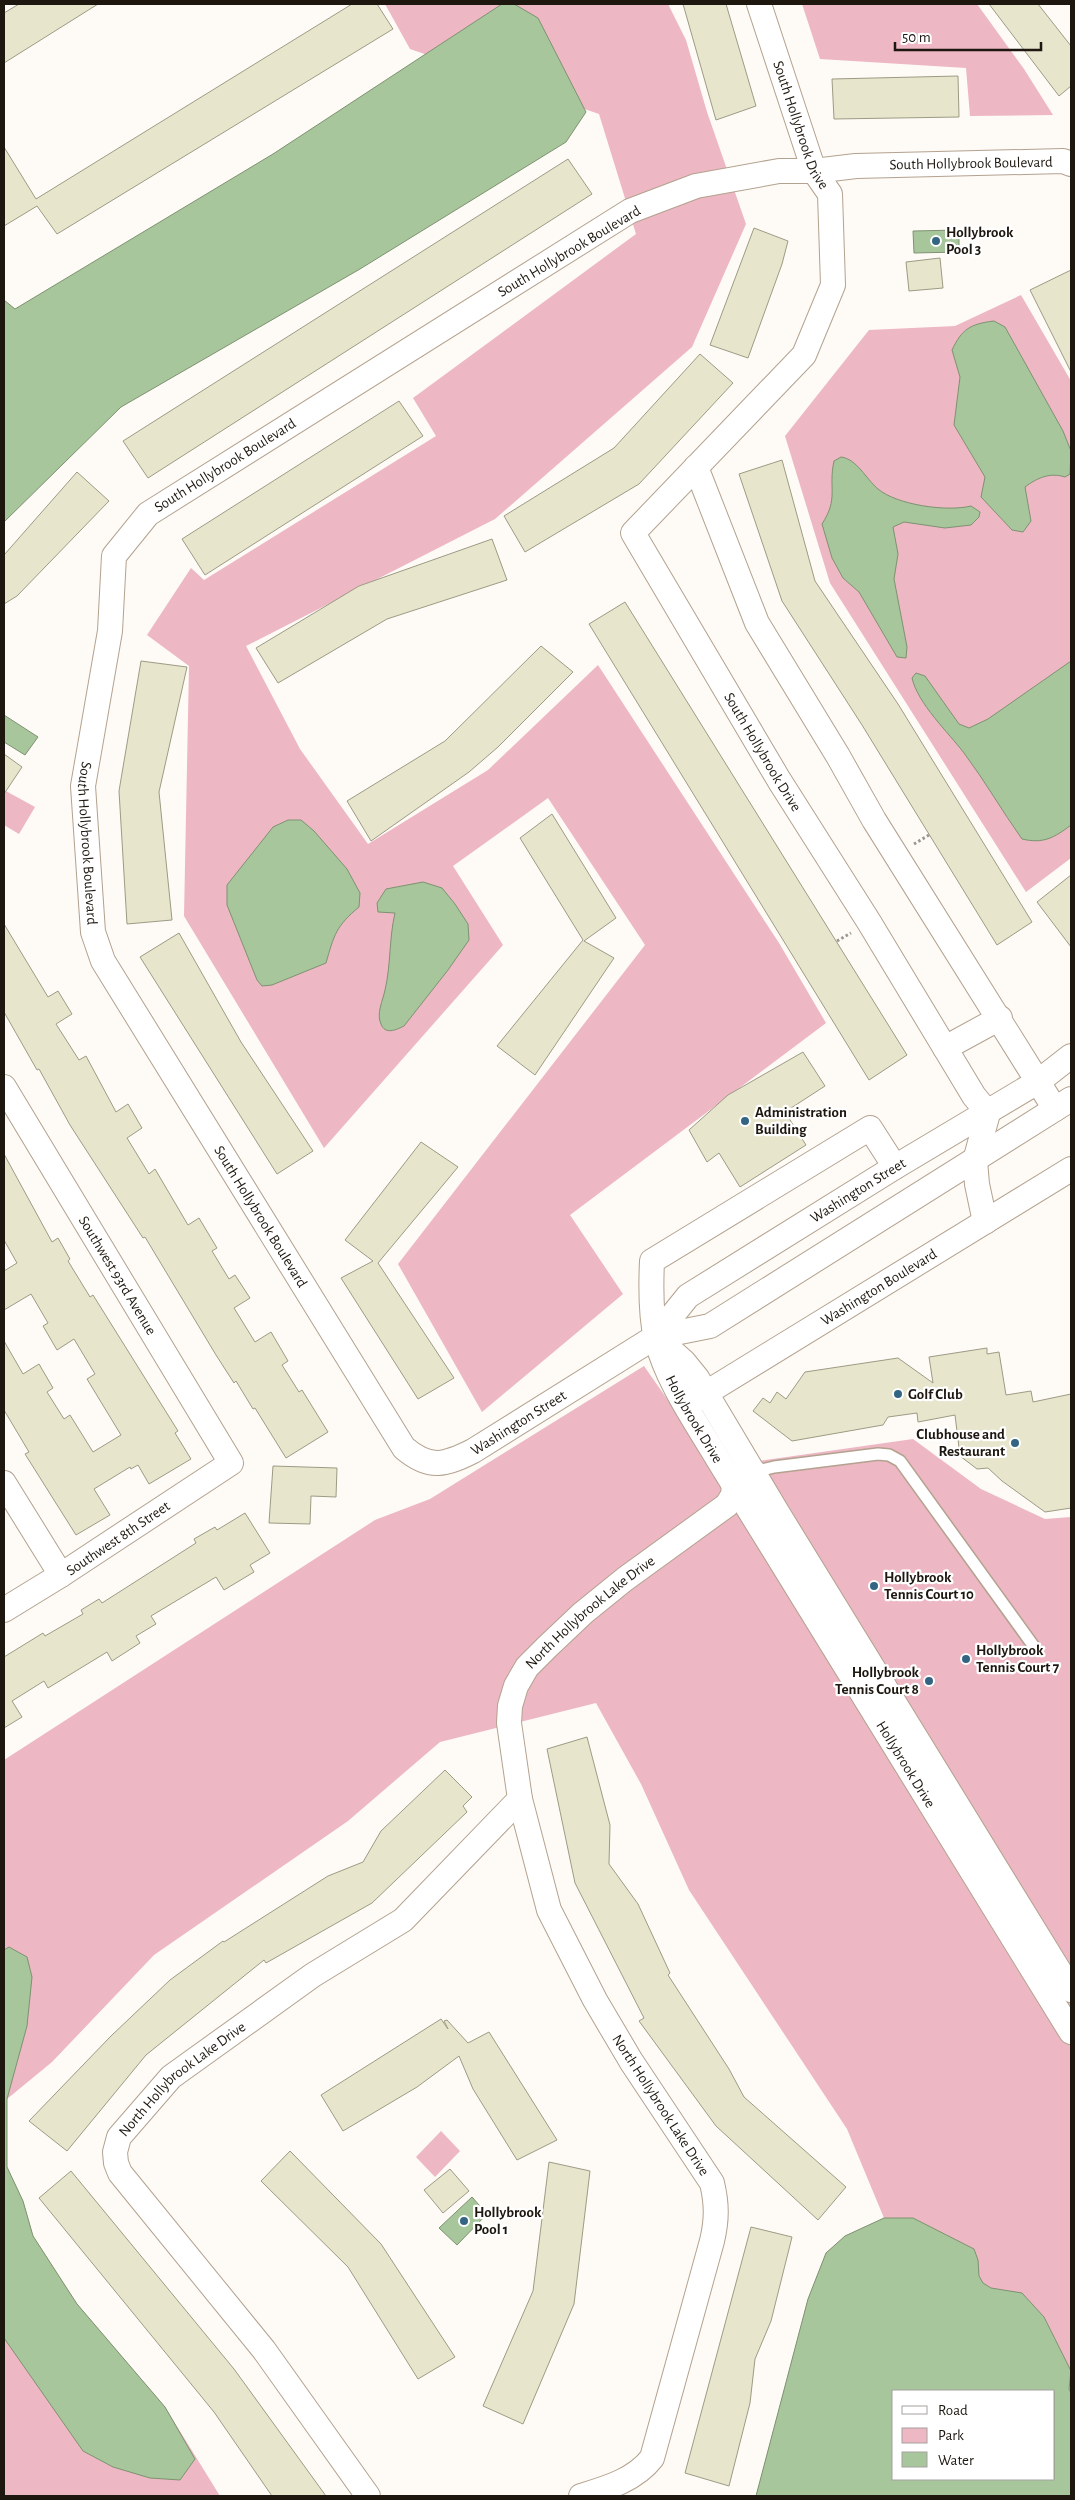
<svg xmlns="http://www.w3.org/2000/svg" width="1075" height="2500" font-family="'Alegreya Sans',sans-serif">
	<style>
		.green { fill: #edb7c4; fill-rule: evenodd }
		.water { fill: #a7c69b; stroke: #7e9271; fill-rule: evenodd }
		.building { fill: #e7e5cc; stroke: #9d9b84 }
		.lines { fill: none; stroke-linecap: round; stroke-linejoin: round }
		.service-casing { stroke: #b3a28f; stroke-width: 14 }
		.minor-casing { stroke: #b3a28f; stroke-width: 26 }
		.path { stroke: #9a9690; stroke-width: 3; stroke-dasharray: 2.5 2.5; stroke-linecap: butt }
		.service { stroke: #fff; stroke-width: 11 }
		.minor { stroke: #fff; stroke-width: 24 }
		.poi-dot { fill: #336583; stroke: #fff; stroke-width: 2 }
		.labels { text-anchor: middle; stroke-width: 4.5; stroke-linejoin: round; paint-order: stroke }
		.street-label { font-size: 15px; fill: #1d1710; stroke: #fff }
		.poi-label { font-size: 15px; font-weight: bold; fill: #1d1710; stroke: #fff; text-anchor: start }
	</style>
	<rect width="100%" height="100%" fill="#fefaf6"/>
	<path class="green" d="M385 4H668L686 40 707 112 746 224 692 347 495 519 246 646 300 749 368 844 488 770 598 665 779 943 826 1023 570 1215 623 1294 482 1412 398 1264 645 945 548 798 453 866 503 945 324 1148 184 916 189 666 147 635 191 568 204 580 436 436 413 398 636 234 599 114 410 49Z
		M802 4H977L1024 69 1053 115 970 116 966 68 820 59Z
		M1021 295 1071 381V858L1026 892 830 583 785 436 869 330 955 326Z
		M4 790 35 807 19 834 4 825Z
		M644 1366 718 1472 759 1461 913 1439 981 1489 1045 1519 1071 1517V2496H756L808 2299 826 2253 845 2236 884 2218 847 2129 689 1890 641 1784 596 1703 440 1742 348 1821 154 1955 52 2062 7 2099V2167L23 2201 33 2236 77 2304 165 2407 220 2496H4V1760L375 1520 430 1499ZM894 2391H1054V2479H894Z
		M441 2131 460 2151 435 2177 416 2157Z"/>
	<path class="water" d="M502 4H514L538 18 586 112 566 142 360 269 121 407 4 522V300L15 309 273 154Z
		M959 230V252L914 253 913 231Z
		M994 321 1005 327 1063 431 1071 451 1070 474 1065 477C1050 472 1037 478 1025 487L1031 521 1023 532 1012 530 981 497 985 477 954 425 960 377 952 350C962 329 970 324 994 321Z
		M841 457C857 459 866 479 878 489 897 505 947 512 971 506L980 512 979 517 971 525 945 528 904 522 893 527 898 554 894 579 907 647 906 658 897 657 859 592 843 578 832 558 822 524C839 498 828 488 834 461Z
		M1071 661V825C1054 838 1043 844 1022 839 1002 811 985 781 964 753 948 732 918 704 912 678L916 673 925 676 959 724 969 728 988 719Z
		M4 715 38 737 25 755 4 742Z
		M288 820H301L314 831 347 869 360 893 359 907C336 926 334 935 326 963L272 985 262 986 257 980 227 905V885L273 827Z
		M423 882 442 888 455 904 468 924 469 940 448 970 404 1026C396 1030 385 1035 381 1024 376 1014 383 1000 385 990 391 965 389 938 395 913L378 912 377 903 386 889Z
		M9 1947 27 1957 32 1977 27 2026 7 2099V2167L23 2201 33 2236 77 2304 165 2407 195 2459 180 2480 150 2478 113 2467 83 2451 4 2338V1950Z
		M472 2197 487 2214 457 2245 439 2228Z
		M884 2218H913L974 2249 978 2260 979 2276 983 2283 991 2288 1022 2293 1044 2317 1071 2371 1069 2389 1071 2393V2496H756L808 2299 826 2253 845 2236ZM894 2391H1054V2479H894Z"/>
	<path class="building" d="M19 4H98L4 63V13Z
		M352 4H377L393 29 57 234 37 206 4 226V147L36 199Z
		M683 4H726L756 106 716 120Z
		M989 4H1038L1071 46V86L1059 96Z
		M958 76 959 117 834 119 832 79Z
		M568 159 592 194 148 478 123 441Z
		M754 228 788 241 782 264 748 358 710 345Z
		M940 258 943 288 909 291 906 262Z
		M1071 270V372L1030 290Z
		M700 354 733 383 639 484 525 552 504 516 614 448Z
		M399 401 423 436 205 575 182 539Z
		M782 460 815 581 898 704 1032 922 997 945 862 725 782 601 739 474Z
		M77 472 109 501 17 596 4 604V555Z
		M492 539 507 580 387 619 278 683 256 648 359 586Z
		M625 602 907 1055 869 1080 589 624Z
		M541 646 573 672 498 747 469 772 371 841 347 801 445 741Z
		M141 661 187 667 159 792 172 920 127 924 119 791Z
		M4 754 22 767 4 794Z
		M552 814 616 918 584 941 614 958 535 1075 497 1046 583 940 520 838Z
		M1071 875V947L1037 902Z
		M4 924 48 997 58 991 72 1014 56 1024 79 1060 86 1056 116 1112 128 1104 142 1128 127 1138 149 1174 155 1169 188 1225 199 1218 217 1248 212 1251 229 1279 235 1275 250 1298 234 1308 255 1342 271 1332 288 1361 282 1365 299 1392 302 1390 328 1432 286 1458 255 1408 253 1409 236 1381 234 1383 216 1355 145 1237 143 1238 70 1125 39 1069 37 1070 4 1012Z
		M179 933 241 1042 313 1151 277 1174 140 957Z
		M803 1052 825 1086 785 1112 806 1145 740 1187 719 1153 707 1162 689 1130 728 1095Z
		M421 1142 458 1167 378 1263 454 1378 418 1399 341 1278 373 1261 345 1240Z
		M4 1154 52 1242 58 1238 70 1259 68 1261 90 1297 93 1295 178 1431 175 1433 191 1459 149 1484 138 1465 131 1469 130 1467 94 1489 110 1515 76 1535 25 1454 29 1452 4 1410V1341L23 1374 39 1364 53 1388 47 1392 64 1419 70 1415 93 1452 121 1435 87 1379 95 1374 74 1339 57 1350 43 1326 48 1323 31 1294 4 1310V1271L17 1263 4 1240Z
		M987 1348V1354L999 1352 1006 1395 1031 1391 1033 1402 1071 1394V1508L1045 1512 1002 1481 988 1468 977 1469 960 1456 955 1415 918 1422 917 1413 888 1417 883 1425 792 1441 753 1411 763 1398 770 1403 777 1392 786 1399 805 1372 898 1358 933 1383 929 1357Z
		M273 1466 337 1468 336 1497 311 1496 310 1524 269 1523Z
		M245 1513 270 1553 250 1565 254 1572 224 1590 216 1577 151 1616 156 1624 136 1636 140 1643 112 1661 107 1652 48 1688 44 1681 12 1701 22 1717 4 1728V1657L43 1633 45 1636 83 1614 81 1610 99 1599 102 1603 196 1543 194 1539 215 1527 217 1530Z
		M587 1737 610 1825 609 1864 638 1904 670 1973 668 1975 729 2069 744 2097 846 2187 818 2220 716 2126 639 2021 644 2018 575 1883 547 1749Z
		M445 1770 472 1797 463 1806 467 1812 372 1903 266 1963 264 1960 146 2055 67 2151 29 2121 111 2036 170 1980 223 1941 224 1942 328 1876 363 1862 381 1831Z
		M441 2019 448 2029 444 2021 447 2020 468 2043 489 2032 557 2140 517 2160 473 2089 459 2056 417 2087 343 2131 321 2095Z
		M290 2151 381 2244 455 2357 418 2379 348 2267 261 2181Z
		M549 2162 590 2171 574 2304 523 2424 483 2406 533 2291Z
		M450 2169 469 2191 443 2213 424 2190Z
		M71 2171 234 2369 326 2496H272L214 2412 39 2198Z
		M751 2227 792 2237 771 2321 755 2359 750 2403 729 2486 685 2473Z"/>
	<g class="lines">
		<g class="service-casing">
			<path id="service" d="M754 1472 774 1467 878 1454 889 1455 900 1461 1035 1648"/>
		</g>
		<g class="minor-casing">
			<g id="minor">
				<path id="s1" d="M759 4 814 171 830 194 833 285 804 355 633 533 779 780 869 922 974 1096 988 1113 975 1161 977 1184 985 1222"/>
				<path id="s2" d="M1071 164 1063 161 856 166 814 171H779L696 186 630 211 148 514 114 556 110 631 83 786 93 932 103 961 404 1448C430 1470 445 1465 473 1451L655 1337 688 1296 895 1167 1039 1081 1071 1056"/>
				<path d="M696 467 757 623 838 756 874 820 1055 1109"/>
				<path d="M945 1048 1000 1018"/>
				<path id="s3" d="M4 1087 231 1463 61 1575 4 1610"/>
				<path id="s4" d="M895 1167 870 1128 652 1261C651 1283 651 1317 656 1338 667 1382 696 1422 719 1461L1071 2032"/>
				<path d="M655 1337 710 1326 1071 1099"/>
				<path d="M657 1338 684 1362 697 1378 777 1512 1071 1990"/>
				<path id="s5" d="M693 1401 1071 1169"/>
				<path d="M4 1483 61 1575"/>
				<path id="s6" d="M368 2496 264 2350 120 2173 116 2163 115 2152 119 2137 171 2077 313 1975 403 1920 520 1799"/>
				<path id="s7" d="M581 2496C607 2488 635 2480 652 2458L712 2241C717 2220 717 2204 712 2183L631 2061 595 2000 549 1910 520 1799 509 1723 510 1706 516 1686 527 1667 547 1647 583 1613 625 1579 727 1505 733 1495 734 1485 754 1472"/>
			</g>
		</g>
		<path class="path" d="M914 844 929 835
			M837 941 851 933"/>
		<use href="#service" class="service"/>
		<use href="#minor" class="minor"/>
	</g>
	<g class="poi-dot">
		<circle cx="936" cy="241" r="5"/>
		<circle cx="745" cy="1121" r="5"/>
		<circle cx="898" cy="1394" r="5"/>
		<circle cx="1015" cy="1443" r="5"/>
		<circle cx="874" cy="1586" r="5"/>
		<circle cx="966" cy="1659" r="5"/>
		<circle cx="929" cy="1681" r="5"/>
		<circle cx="464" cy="2221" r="5"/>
	</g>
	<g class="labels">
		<g class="street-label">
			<text dy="5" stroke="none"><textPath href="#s1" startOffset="128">South Hollybrook Drive</textPath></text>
			<text transform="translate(971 163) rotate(-1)" y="5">South Hollybrook Boulevard</text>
			<text transform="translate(569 251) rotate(-31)" y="5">South Hollybrook Boulevard</text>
			<text transform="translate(225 465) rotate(-32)" y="5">South Hollybrook Boulevard</text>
			<text dy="5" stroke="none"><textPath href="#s1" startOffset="872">South Hollybrook Drive</textPath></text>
			<text dy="5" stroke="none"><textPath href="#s2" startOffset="1361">South Hollybrook Boulevard</textPath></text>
			<text dy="5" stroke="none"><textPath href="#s2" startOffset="2596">Washington Street</textPath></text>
			<text dy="5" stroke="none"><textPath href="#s2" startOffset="1781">South Hollybrook Boulevard</textPath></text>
			<text dy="5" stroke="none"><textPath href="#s3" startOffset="220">Southwest 93rd Avenue</textPath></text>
			<text dy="5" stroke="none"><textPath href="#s5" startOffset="218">Washington Boulevard</textPath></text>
			<text dy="5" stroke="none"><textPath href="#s4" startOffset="469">Hollybrook Drive</textPath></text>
			<text dy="5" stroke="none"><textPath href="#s2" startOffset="2182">Washington Street</textPath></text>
			<text transform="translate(118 1538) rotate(-34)" y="5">Southwest 8th Street</text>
			<text dy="5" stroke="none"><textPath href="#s7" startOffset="1019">North Hollybrook Lake Drive</textPath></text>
			<text dy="5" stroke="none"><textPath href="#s4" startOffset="874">Hollybrook Drive</textPath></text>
			<text dy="5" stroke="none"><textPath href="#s6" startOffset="531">North Hollybrook Lake Drive</textPath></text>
			<text transform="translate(661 2105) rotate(57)" y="5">North Hollybrook Lake Drive</text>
		</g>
		<g class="poi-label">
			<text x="946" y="237">Hollybrook<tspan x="946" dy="17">Pool 3</tspan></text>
			<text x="755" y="1117">Administration<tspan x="755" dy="17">Building</tspan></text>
			<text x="908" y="1399">Golf Club</text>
			<text x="1005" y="1439" text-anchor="end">Clubhouse and<tspan x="1005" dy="17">Restaurant</tspan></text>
			<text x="884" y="1582">Hollybrook<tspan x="884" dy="17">Tennis Court 10</tspan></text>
			<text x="976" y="1655">Hollybrook<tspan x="976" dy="17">Tennis Court 7</tspan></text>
			<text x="919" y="1677" text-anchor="end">Hollybrook<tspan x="919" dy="17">Tennis Court 8</tspan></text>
			<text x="474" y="2217">Hollybrook<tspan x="474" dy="17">Pool 1</tspan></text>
		</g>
	</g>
	<rect width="1075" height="2500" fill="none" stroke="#1d1710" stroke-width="10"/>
	<rect x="892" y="2390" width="162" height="90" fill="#ffffff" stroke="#a5a29f"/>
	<rect x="902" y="2406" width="25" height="8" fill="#ffffff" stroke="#a5a29f"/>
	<text x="938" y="2415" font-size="15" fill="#1d1710">Road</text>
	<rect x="902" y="2428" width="25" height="15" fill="#edb7c4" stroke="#a5a29f"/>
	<text x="938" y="2440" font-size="15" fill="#1d1710">Park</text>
	<rect x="902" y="2452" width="25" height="15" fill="#a7c69b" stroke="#a5a29f"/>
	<text x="938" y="2465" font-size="15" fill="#1d1710">Water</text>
	<path d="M895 42v8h146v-8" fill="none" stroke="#1d1710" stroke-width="2.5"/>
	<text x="902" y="42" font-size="15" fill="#1d1710" stroke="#ffffff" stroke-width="4" paint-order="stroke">50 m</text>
</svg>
